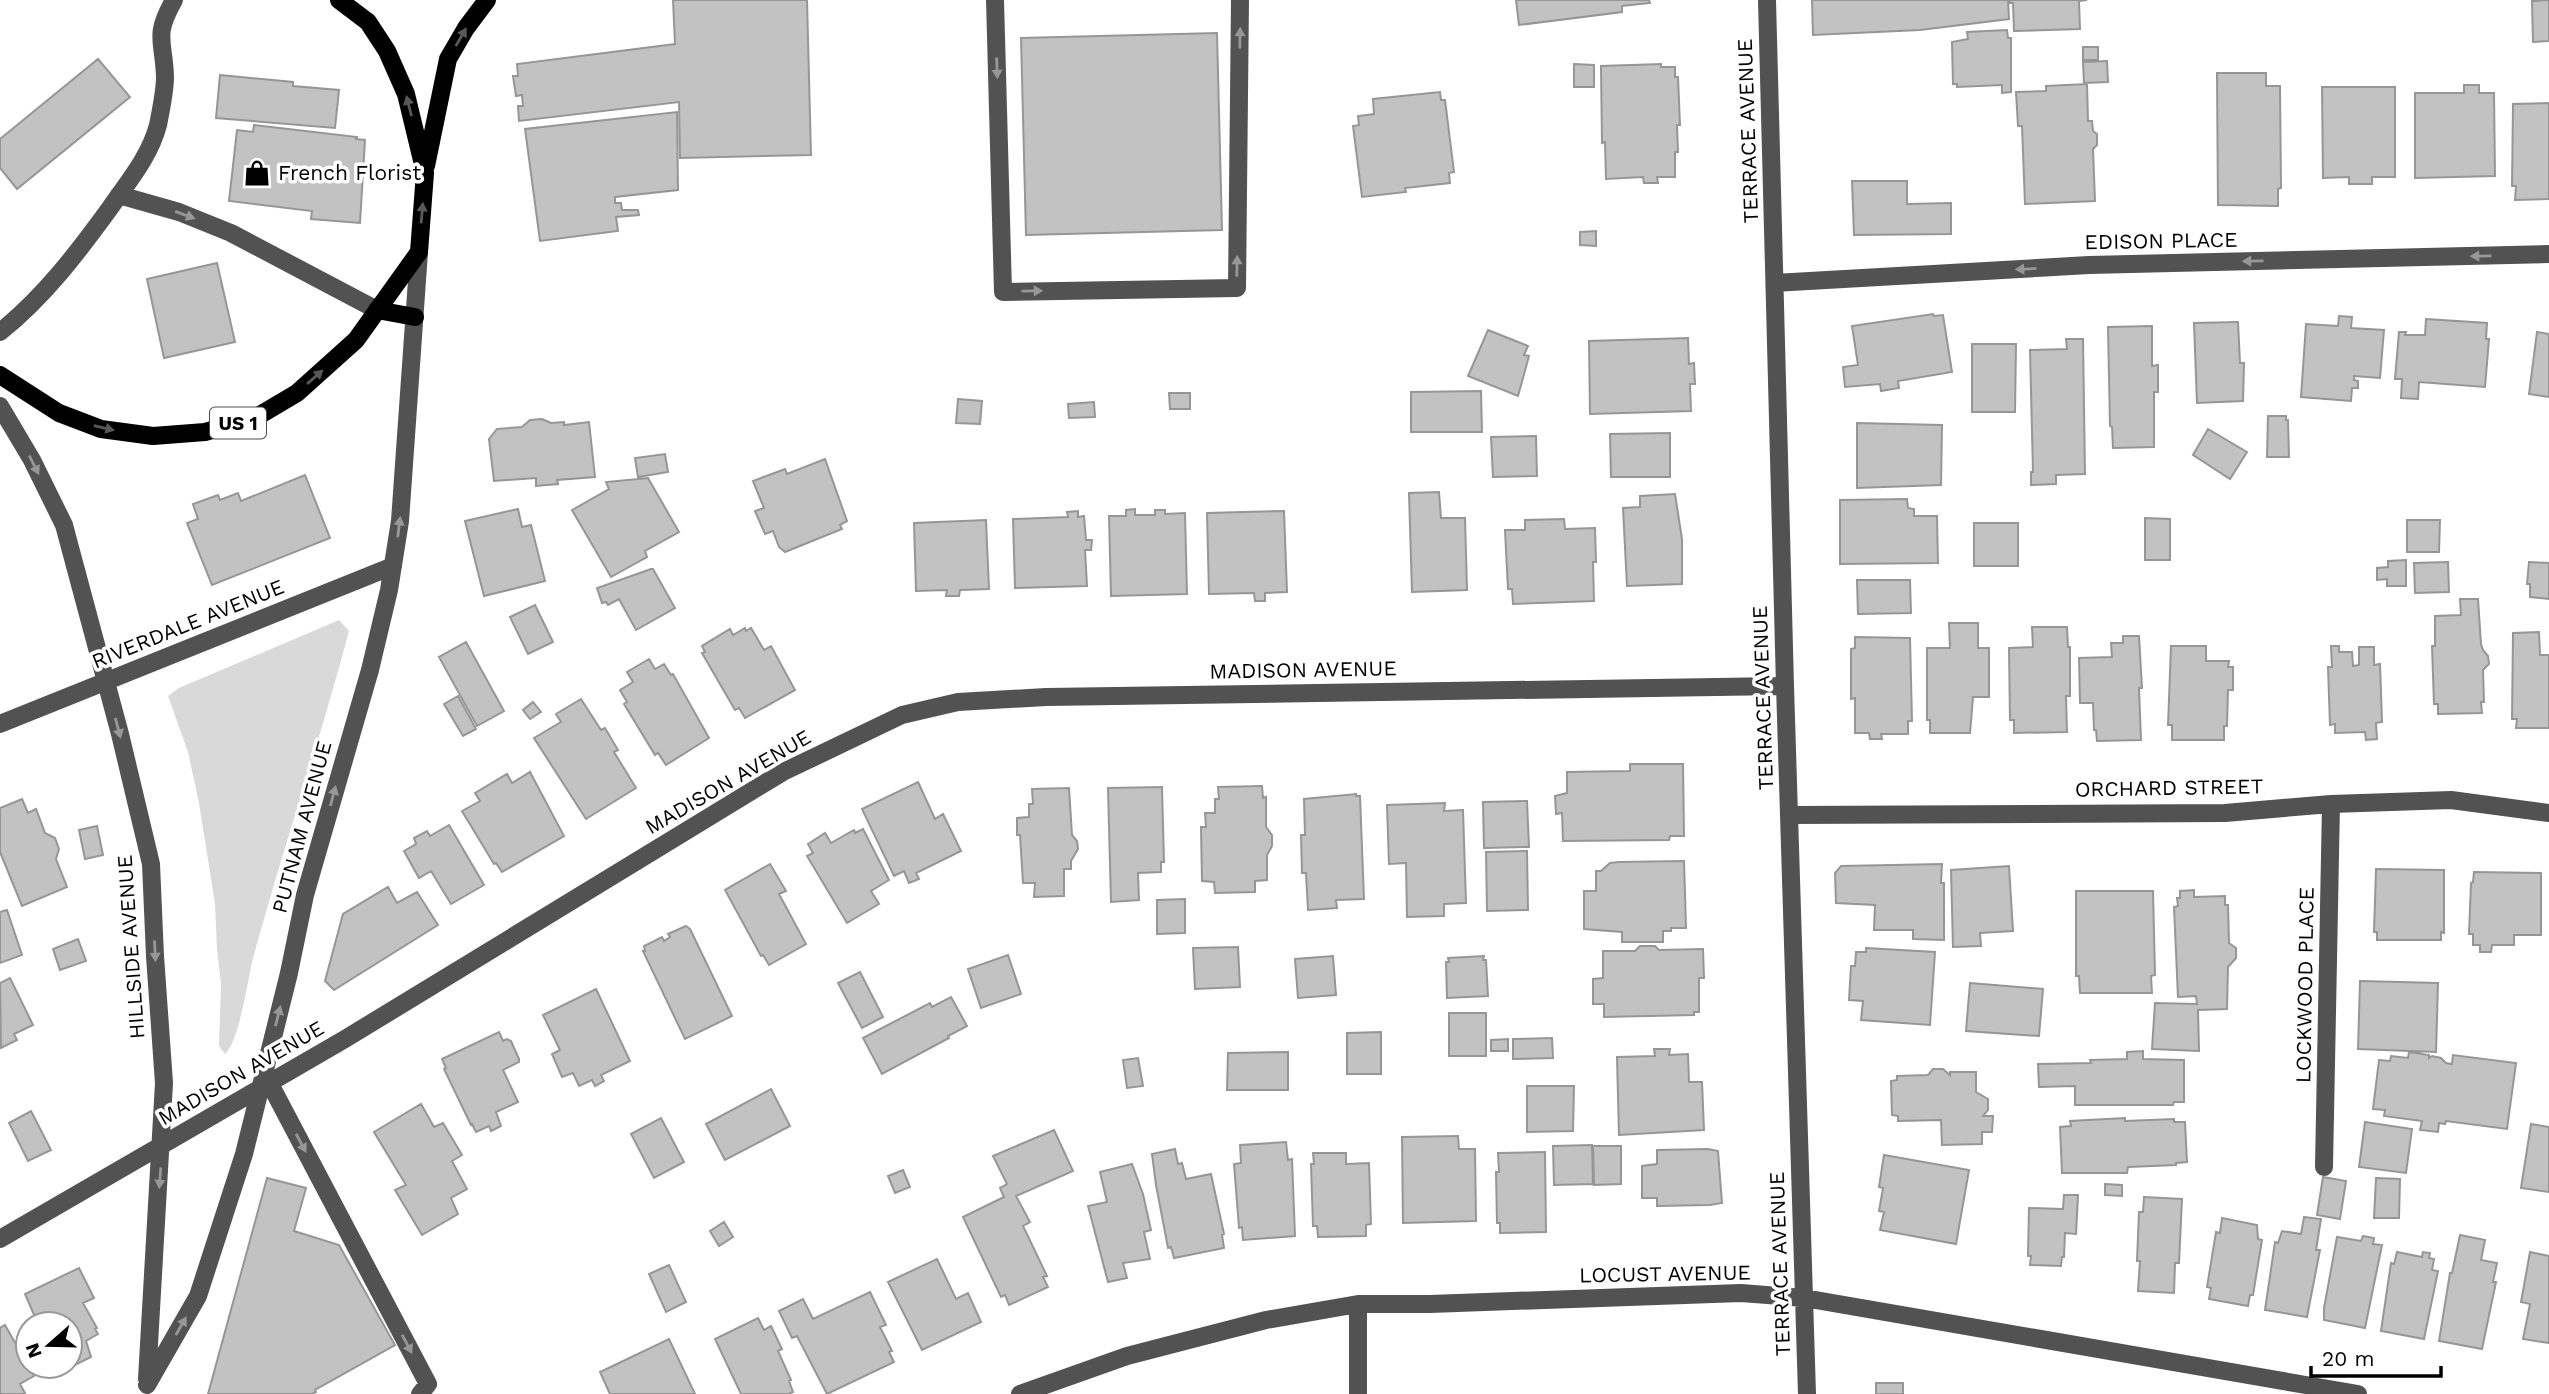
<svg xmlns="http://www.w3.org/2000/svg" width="2549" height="1394" font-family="'Work Sans',sans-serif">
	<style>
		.green { fill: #d9d9d9 }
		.building { fill: #c2c2c2; stroke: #969696; stroke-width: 2 }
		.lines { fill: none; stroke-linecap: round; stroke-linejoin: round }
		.minor { stroke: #525252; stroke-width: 18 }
		.major { stroke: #000; stroke-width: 18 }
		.oneway { fill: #595959 }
		.oneway2 { fill: #979797 }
		.labels { text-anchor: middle; stroke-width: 7; stroke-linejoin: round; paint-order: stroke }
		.shield { fill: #fff; stroke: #4c4c4c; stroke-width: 2 }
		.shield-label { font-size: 19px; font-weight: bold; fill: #000 }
		.street-label { font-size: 21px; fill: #000; stroke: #fff }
		.poi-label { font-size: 21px; fill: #000; stroke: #fff; text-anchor: start }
	</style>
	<rect width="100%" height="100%" fill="#fff"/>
	<path class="green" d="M339 620 349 631C320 741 283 848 253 958 248 979 239 1042 225 1054L219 1046 221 984 217 949 215 904 199 803 188 752 168 696 179 688Z"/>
	<path class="building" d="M673 0H807L811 155 680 158 679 102 519 121 518 106H523L522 95 516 96 513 76H518L517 64 675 44Z
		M1516 0H1649L1650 3 1622 6V12L1519 25Z
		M1812 0H2008L2009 19 1920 30 1813 35Z
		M2010 0H2087L2079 1 2080 29 2014 31 2013 3H2010Z
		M2549 0V41L2533 42 2532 1Z
		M2007 30 2008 38H2011V92L2002 93V85L1957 87V84H1953L1952 42 1968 39 1967 32Z
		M1217 33 1222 230 1026 235 1021 38Z
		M2083 47H2098V60H2083Z
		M98 59 130 97 17 189 0 168V139Z
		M2107 61 2108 82 2084 83 2083 62Z
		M1574 64 1594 65V87H1574Z
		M1661 64V67H1675V77H1678L1680 125H1677L1678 152H1675V177H1657L1658 183H1644L1643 177 1606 179 1605 142 1602 143 1601 66Z
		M2217 73H2266V86H2280L2281 188 2278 189V206L2218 205Z
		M220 75 293 82V86L339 90 335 128 216 118Z
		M2087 84 2088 121H2092L2093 131 2097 134V145L2093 149 2095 201 2025 204 2022 126H2018L2016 92 2046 91V86Z
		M2464 85H2479V93H2494L2495 176 2415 178V93H2464Z
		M2322 87H2395V177H2372V184H2349V177L2323 178Z
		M1440 92 1441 100H1445L1454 172 1449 173 1450 183 1405 188 1406 192 1362 197 1353 126 1359 125 1358 116 1374 114 1373 99Z
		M2549 103V199L2515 200 2516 186H2512L2513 104Z
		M677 112 678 190 615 197V203H621L622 210H638L639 215 616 217 618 231 540 241 525 129Z
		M254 125 357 137 356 139 365 140 360 223 311 219 312 211 229 201 237 130 253 132Z
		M1852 181H1907V204L1951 203V234L1854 235Z
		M1596 231V246L1580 245V232Z
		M217 263 235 342 164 358 147 279Z
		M1933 314 1934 316 1943 315 1952 372 1898 381 1899 388 1881 391 1880 384 1845 387 1843 367 1858 365 1852 326Z
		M2339 316 2352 317 2351 328 2384 330 2380 378 2354 376V380L2358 381V388H2352L2351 401 2301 397 2306 324 2338 326Z
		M2426 319 2487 323 2486 339H2489L2485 387 2419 382 2418 399 2401 398 2402 379H2395L2399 332H2406L2405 335H2425Z
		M2238 322 2240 363H2244L2243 401 2197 403 2194 323Z
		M2152 326V366L2158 365V392H2154V447L2113 448 2112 427 2110 426 2108 327Z
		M1488 330 1528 346 1524 355 1529 356 1518 396 1468 376Z
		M2537 332 2549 334V397L2529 394Z
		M1688 338 1689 364 1694 363 1695 384H1690L1691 411 1590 414 1589 341Z
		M2066 339H2083L2085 474 2056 475V484L2031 485V472H2033L2030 350 2067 349Z
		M1972 344H2016L2015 412H1972Z
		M1481 391 1482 432H1411V392Z
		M1169 393H1190V409H1170Z
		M958 399 982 401 980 424 956 423Z
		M1094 402 1095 417 1069 418 1068 404Z
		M2268 416H2286V420H2288L2289 457H2267Z
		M542 419 551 423 564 422V425L589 422 595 477 557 480 558 484 536 486V478L494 481 489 439 497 429 522 427 530 420Z
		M1857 423 1942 425 1941 485 1857 488Z
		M2208 429 2247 452 2230 479 2193 455Z
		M1670 433V477H1611L1610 434Z
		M1536 436 1537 476 1493 477 1491 437Z
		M665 454 668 472 638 477 635 458Z
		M825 459 847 521 840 525 842 529 785 552 779 547 773 531 765 534 755 511 764 508 753 481 785 469 787 474Z
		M305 475 330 538 212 585 187 523 198 519 193 504 218 495 220 500 238 493 241 501Z
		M648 478 679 532 645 551 647 557 611 577 572 510 609 489 606 482Z
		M1439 492 1441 518H1465L1467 590 1412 592 1409 493Z
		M1675 494 1682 539V584L1627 586 1623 508 1640 507V496Z
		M1907 499 1908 508 1914 509V516H1937L1938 563 1840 564V500Z
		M518 509 522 527 531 525 545 581 484 596 465 521Z
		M1135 509V515H1155V510H1165V514L1185 513 1187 594 1111 596 1109 516H1126V510Z
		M1078 511V517L1084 516 1086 540H1092L1091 550H1085L1087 586 1015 588 1013 519 1068 517 1067 512Z
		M1284 511 1287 592 1265 593V601H1255L1254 593 1209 594 1207 513Z
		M2145 518 2170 519V560H2145Z
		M1564 519 1565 529 1595 528 1596 562H1593L1594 601 1513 604 1512 589H1508L1505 530H1525V520Z
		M986 520 989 589 960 590 959 596H946L947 590 916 591 914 523Z
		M2407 520H2440L2439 552H2407Z
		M1974 523H2018V566H1974Z
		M2406 560V586H2387V579L2377 580V568L2388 567V561Z
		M2448 562 2449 592 2415 593 2414 563Z
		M2529 562 2549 563V599L2530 597V584H2527Z
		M651 569H653L675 608 636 630 619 599 608 605 606 602 602 603 597 588Z
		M1857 580H1910L1911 613 1858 614Z
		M2460 599H2478L2481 644 2483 650 2488 656 2489 664 2483 670 2484 702H2481L2482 713 2438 714V704H2434L2432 646H2435V616L2461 615Z
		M535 605 553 642 528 654 510 617Z
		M1949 623H1978V648H1989V697H1973L1970 733H1930V720H1927V648H1950Z
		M2032 627H2067L2068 647H2070V696H2066L2067 732 2014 733V720H2010L2009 648 2033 647Z
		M745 628 746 631 751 628 764 650 771 646 795 690 745 718 739 708 735 710 702 653 705 652 702 646 730 629 733 635Z
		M2539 632 2540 655H2549V728H2516L2517 719H2512L2513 633Z
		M2123 636H2139L2142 688H2139L2141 740 2097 741 2096 730H2094L2093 703H2080L2079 658 2112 657 2111 643H2123Z
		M1855 637 1910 638 1912 721H1908V734H1881L1882 739H1870L1869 733H1855V698L1851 699V649L1855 648Z
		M466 642 504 711 477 726 439 657Z
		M2171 646H2206V661H2229L2228 667H2233V690H2228L2227 726H2224V740H2172V725H2168Z
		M2331 646H2339V652H2352L2353 666 2359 665V647H2374V665L2380 664 2382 722 2376 723 2377 739 2366 740 2365 732 2335 733V724L2330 725 2328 667H2332Z
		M649 659 655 669 664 664 671 675 673 674 709 738 666 765 658 753 655 755 624 704 627 702 620 690 633 682 627 672Z
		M458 696 476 729 463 736 444 704Z
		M581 699 601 730 605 728 618 750 614 752 636 788 586 819 534 738 561 722 556 714Z
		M533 702 541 712 530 719 523 710Z
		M1630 764H1683L1684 836H1670L1669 840 1563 841 1562 813 1556 814 1555 796 1567 793V772L1630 771Z
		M530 772 564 836 502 872 496 863 494 864 462 811 480 801 475 793 507 774 512 783Z
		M918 782 935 819 943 814 961 851 916 873 919 879 909 883 904 871 894 876 862 809Z
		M1262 786 1263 798 1266 797V827L1272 835V846L1267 855V880L1255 881V892L1215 893 1214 882 1202 881 1201 827H1206L1205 813H1215V799H1219L1218 787Z
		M1162 787 1164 862H1161V872L1138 873 1139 900 1111 902 1108 788Z
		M1069 788 1072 835 1077 841 1078 849 1071 861V869H1064V896L1034 897 1035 883H1023L1020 835H1017V818L1029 817V804H1033L1032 789Z
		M1356 794V796H1360L1364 899 1336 900 1337 908 1308 910 1306 873H1302L1301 835H1305L1304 799Z
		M22 799 28 813 36 809 45 833 55 838 59 849 56 859 67 887 22 906 0 852V808Z
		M1527 801 1529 847 1484 848 1483 802Z
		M1445 803 1444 811 1463 810 1466 903 1444 904V916L1407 917 1406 863 1389 864 1387 805Z
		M449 825 484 885 451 904 431 871 419 878 404 851 416 844 414 838 427 831 430 836Z
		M97 826 103 855 85 859 79 830Z
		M863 829 889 880 871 891 879 904 847 923 807 856 813 853 808 844 825 833 831 843 854 830 855 833Z
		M1527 851 1528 910 1487 911 1486 852Z
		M1684 861 1686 928H1671V931H1663V942H1622V932L1584 929V891H1596V871H1601L1610 863 1619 862Z
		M770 864 786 891 779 894 806 944 769 965 763 955 761 956 725 890Z
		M1942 864 1941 883H1944V940L1913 939V930H1874L1875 905 1836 903 1835 873 1841 866Z
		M2009 866 2013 931 1980 933 1981 946 1953 947 1951 870Z
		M2376 869 2444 870V933L2441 932V940H2377V932H2374Z
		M2474 872 2541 873V935H2514V945H2492L2491 952H2480V945H2473V934H2469L2471 883 2473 882Z
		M388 887 397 903 417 892 438 925 334 990 325 981 343 914Z
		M2194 890V897L2225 896V905H2228L2229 943 2236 948V958L2228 967 2227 1009 2198 1010 2199 1051 2152 1049 2155 1003 2197 1004 2196 996 2178 997 2174 907 2178 906 2177 898H2180V891Z
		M2076 891H2153L2155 975 2151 976 2152 993H2080L2079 976H2076Z
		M1185 899V933L1157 934V900Z
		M7 910 22 955 0 963V912Z
		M686 926 690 929 732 1016 685 1039 643 951H645L644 946 662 937 664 941 670 937 668 934Z
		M78 939 86 961 60 970 53 949Z
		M1640 946H1655L1659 950 1703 949 1704 978H1699V1012H1694V1015L1604 1017V1004H1593V979L1603 978V951H1635Z
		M1238 947 1240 987 1195 989 1193 948Z
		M1866 948 1935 952 1930 1025 1861 1020 1863 1001 1849 1000 1851 966H1855L1856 952H1866Z
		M1008 955 1021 994 981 1008 968 969Z
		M1333 956 1336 995 1298 998 1295 959Z
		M1484 956 1483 960H1486L1488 996 1447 998 1446 962H1449L1448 958Z
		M860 972 883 1017 862 1028 838 983Z
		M10 978 33 1025 14 1034 17 1040 1 1048 0 983Z
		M2360 981 2438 983 2436 1052 2358 1049Z
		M1970 983 2043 989 2039 1036 1966 1031Z
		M596 989 630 1061 601 1075 604 1081 595 1086 592 1080 579 1086 573 1073 562 1077 552 1054 560 1050 543 1015Z
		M951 997 967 1026 948 1036 949 1038 882 1074 863 1038 930 1003 932 1007Z
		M1449 1013H1486V1056H1449Z
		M499 1032 503 1041 507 1039 511 1041 519 1059V1062L503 1070 518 1102 496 1112 501 1126 491 1131 489 1126 476 1132 472 1124 471 1125 444 1069 446 1068 442 1059Z
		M1381 1032V1074H1347V1033Z
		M1552 1038 1553 1058 1513 1059V1039Z
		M1508 1039V1051H1491V1040Z
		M1654 1049H1670L1669 1055 1688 1054 1689 1082H1702L1704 1130 1619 1135 1617 1057 1655 1056Z
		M2143 1051V1059L2184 1060V1102H2174L2173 1105H2075V1086L2039 1087 2038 1064 2091 1063 2090 1060 2127 1059V1052Z
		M1288 1052V1090H1227L1228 1053Z
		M2409 1052 2429 1055V1058L2432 1056 2441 1058 2446 1063 2452 1064 2453 1055 2516 1063 2507 1129 2446 1121 2445 1124 2439 1123 2438 1132 2420 1130 2422 1121 2384 1116 2385 1110 2373 1109 2379 1060 2390 1061 2391 1056 2408 1058Z
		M1138 1058 1143 1086 1127 1088 1123 1060Z
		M1933 1069H1943L1950 1075V1072H1976V1092L1988 1099V1110L1983 1116H1993L1992 1132H1982V1144L1942 1145 1941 1120 1898 1121V1116L1892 1115 1891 1081 1897 1080V1076L1928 1075Z
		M1527 1086H1574L1573 1131 1527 1132Z
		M771 1089 790 1126 725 1160 706 1124Z
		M421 1104 434 1127 443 1123 462 1155 452 1161 467 1189 451 1198 458 1214 422 1235 395 1190 406 1185 374 1132Z
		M31 1111 51 1150 28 1161 9 1123Z
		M661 1118 684 1162 654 1178 631 1134Z
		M2125 1118V1121L2174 1119V1122H2185L2187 1162 2176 1163V1165L2128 1167 2127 1173H2062L2060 1127 2071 1126 2070 1121Z
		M2365 1122 2412 1129 2406 1173 2359 1167Z
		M2531 1124 2549 1127V1192L2521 1188Z
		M1054 1130 1073 1171 1016 1196 1030 1222 1023 1226 1047 1276 1043 1277 1048 1287 1009 1305 1005 1295 1001 1297 963 1217 1004 1197 1000 1188 1007 1184 993 1156Z
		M1458 1136 1459 1149H1475L1476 1221 1403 1223 1402 1137Z
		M1286 1142 1288 1160 1292 1159 1295 1236 1243 1240 1242 1227 1239 1228 1234 1164 1241 1163 1240 1145Z
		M1592 1145 1593 1184 1554 1185 1553 1146Z
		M1593 1146H1621V1184L1594 1185Z
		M1175 1149 1178 1164 1182 1163 1186 1179 1211 1174 1224 1234 1222 1235 1224 1248 1174 1258 1171 1247 1168 1248 1156 1185 1152 1154Z
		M1708 1149 1718 1151 1722 1203 1710 1205 1657 1206V1198H1642V1166L1657 1164V1150Z
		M1545 1152 1546 1232 1500 1233V1223H1497L1496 1172H1499L1498 1153Z
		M1313 1153H1346V1164L1369 1163 1371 1224 1366 1225V1236L1318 1237 1317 1226H1313L1311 1164H1314Z
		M1884 1155 1969 1170 1956 1244 1880 1230 1884 1212 1879 1211 1883 1188 1879 1187Z
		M1132 1164 1143 1194 1151 1230 1144 1232 1150 1259 1123 1263 1127 1278 1108 1282 1088 1206 1107 1202 1100 1172Z
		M903 1170 910 1187 895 1193 888 1176Z
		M2323 1177 2346 1181 2340 1219 2317 1215Z
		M267 1178 306 1188 294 1231 339 1245 395 1345 315 1390 316 1392 312 1394H208Z
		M2376 1178 2400 1179 2399 1218H2374Z
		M2105 1184 2122 1185V1196L2105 1195Z
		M2064 1195H2078L2076 1234 2065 1233 2064 1257H2062L2061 1266 2030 1265 2031 1256H2028L2029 1208 2063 1209Z
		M2144 1197 2182 1199 2179 1263H2175L2174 1293 2138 1291 2140 1261H2137L2139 1212H2143Z
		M2304 1217 2321 1219 2316 1250H2320L2307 1317 2265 1310 2275 1242 2278 1243 2282 1231 2301 1234Z
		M2222 1218 2257 1225 2258 1239 2262 1240 2253 1295H2250L2248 1306 2209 1299 2211 1288 2207 1287 2216 1232 2220 1233Z
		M724 1222 733 1237 719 1246 710 1231Z
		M2460 1235 2485 1240 2481 1260 2497 1263 2493 1282H2496L2482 1349 2439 1341 2450 1273H2452Z
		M2363 1236 2374 1238 2373 1244 2382 1245 2365 1328 2324 1320V1308L2337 1237 2361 1241Z
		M2397 1252 2422 1257 2423 1252 2430 1253 2429 1258 2434 1259 2432 1270 2438 1271 2424 1339 2381 1331 2391 1263 2394 1264Z
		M2530 1252 2549 1256V1343L2523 1339 2530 1304 2521 1302Z
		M937 1259 956 1299 968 1293 981 1322 922 1350 888 1282Z
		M669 1265 686 1302 666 1312 649 1274Z
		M79 1268 94 1298 83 1303 97 1328 95 1329 98 1334 86 1341 91 1357 75 1365 70 1357V1324H38L25 1294Z
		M870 1292 886 1325 880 1327 892 1351 889 1352 894 1362 827 1394 797 1336 792 1338 779 1311 803 1299 813 1319Z
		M758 1318 764 1330 771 1326 782 1349 778 1351 791 1380 789 1381 793 1392 788 1394H741L715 1339Z
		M5 1325 34 1376 20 1384 25 1393 23 1394H0V1328Z
		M669 1339 695 1394H610L600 1372Z
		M1876 1383H1903V1394H1876Z"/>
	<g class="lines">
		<path class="minor" d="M995 0 1003 292 1237 288 1240 0
			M1767 0 1785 686 1807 1394
			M119 195 179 212 231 233 377 310
			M1775 283 2089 265 2549 254
			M0 332C44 297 78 252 110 208 128 182 150 156 158 125 161 110 165 91 165 77 164 40 153 37 174 0
			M0 406 32 460 64 525 120 734 151 864 155 956 164 1083 147 1379
			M0 724 393 566
			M1789 815 2225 813 2331 804 2451 800 2549 813
			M269 1082 428 1384 420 1394
			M2324 1167 2331 804
			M0 1239 345 1039 783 772 902 715 958 702 1046 697 1785 686
			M1358 1304V1394
			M147 1385 198 1296 244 1154 289 973 305 895 370 670 389 590 400 521 419 252
			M1020 1394 1127 1356 1266 1320 1358 1304H1430L1741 1293 1804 1298 2358 1394"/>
		<path class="major" d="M426 166 448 59 466 28 487 0
			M377 310 415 317
			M0 375 59 413 101 429 153 436 205 432 255 418 297 393 356 340 419 252 425 173 406 94 387 51 368 22 339 0"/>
	</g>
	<defs><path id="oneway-solid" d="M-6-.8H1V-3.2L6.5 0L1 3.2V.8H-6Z" transform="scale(1.75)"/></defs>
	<g class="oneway">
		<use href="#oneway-solid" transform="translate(461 37) rotate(-60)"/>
		<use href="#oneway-solid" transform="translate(409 106) rotate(-104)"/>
		<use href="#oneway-solid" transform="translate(422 213) rotate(-85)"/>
		<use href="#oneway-solid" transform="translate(315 377) rotate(-41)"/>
		<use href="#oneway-solid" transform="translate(104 428) rotate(13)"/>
	</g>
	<g class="oneway2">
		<use href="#oneway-solid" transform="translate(1240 38) rotate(-89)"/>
		<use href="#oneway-solid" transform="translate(997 68) rotate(88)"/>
		<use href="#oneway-solid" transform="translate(185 215) rotate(20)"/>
		<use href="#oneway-solid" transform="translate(2481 256) rotate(179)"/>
		<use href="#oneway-solid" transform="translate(2253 261) rotate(179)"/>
		<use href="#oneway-solid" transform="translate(1237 266) rotate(-89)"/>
		<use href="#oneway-solid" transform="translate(2026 269) rotate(177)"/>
		<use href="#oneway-solid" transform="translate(1032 291) rotate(-1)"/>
		<use href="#oneway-solid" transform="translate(34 465) rotate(63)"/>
		<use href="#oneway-solid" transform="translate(399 527) rotate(-83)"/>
		<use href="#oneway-solid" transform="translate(118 728) rotate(75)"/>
		<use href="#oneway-solid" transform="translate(333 796) rotate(-75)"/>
		<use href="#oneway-solid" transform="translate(155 951) rotate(87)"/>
		<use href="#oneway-solid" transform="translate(278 1016) rotate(-76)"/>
		<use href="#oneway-solid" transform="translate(301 1143) rotate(62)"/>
		<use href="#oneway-solid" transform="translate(160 1178) rotate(94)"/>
		<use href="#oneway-solid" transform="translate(181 1326) rotate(-60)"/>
		<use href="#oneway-solid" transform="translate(407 1344) rotate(62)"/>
	</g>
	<defs>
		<g id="shop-bare" transform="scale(2.1)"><path d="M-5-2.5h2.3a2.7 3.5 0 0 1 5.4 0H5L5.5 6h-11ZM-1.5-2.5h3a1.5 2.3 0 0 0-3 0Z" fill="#000" stroke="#fff" stroke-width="2.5" paint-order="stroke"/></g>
	</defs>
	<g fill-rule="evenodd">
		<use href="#shop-bare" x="257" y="173"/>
	</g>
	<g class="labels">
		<rect class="shield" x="210" y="407.5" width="56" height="31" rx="5"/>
		<g class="shield-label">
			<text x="238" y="430">US 1</text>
		</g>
		<g class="street-label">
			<text transform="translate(1748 131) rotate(-92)" y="7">TERRACE AVENUE</text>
			<text transform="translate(2161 241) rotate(-1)" y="7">EDISON PLACE</text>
			<text transform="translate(188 624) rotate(-22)" y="7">RIVERDALE AVENUE</text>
			<text transform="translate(1303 670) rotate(-1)" y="7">MADISON AVENUE</text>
			<text transform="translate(1763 698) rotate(-92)" y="7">TERRACE AVENUE</text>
			<text transform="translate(728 782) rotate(-30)" y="7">MADISON AVENUE</text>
			<text transform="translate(2169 788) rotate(-1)" y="7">ORCHARD STREET</text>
			<text transform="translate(302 827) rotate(-75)" y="7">PUTNAM AVENUE</text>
			<text transform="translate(131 947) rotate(-94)" y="7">HILLSIDE AVENUE</text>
			<text transform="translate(2305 985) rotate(-89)" y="7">LOCKWOOD PLACE</text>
			<text transform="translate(241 1073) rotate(-30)" y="7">MADISON AVENUE</text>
			<text transform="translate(1780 1264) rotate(-92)" y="7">TERRACE AVENUE</text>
			<text transform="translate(1665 1274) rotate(-1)" y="7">LOCUST AVENUE</text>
		</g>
		<g class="poi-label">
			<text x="278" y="180">French Florist</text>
		</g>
	</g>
	<g transform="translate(49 1345) rotate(250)"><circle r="33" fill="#ffffff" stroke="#999999" stroke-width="2"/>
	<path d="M0-5L12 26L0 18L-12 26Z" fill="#000000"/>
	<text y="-10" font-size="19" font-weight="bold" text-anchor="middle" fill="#000000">N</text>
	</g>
	<path d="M2311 1366v10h130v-10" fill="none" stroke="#000000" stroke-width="3.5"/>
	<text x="2322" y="1366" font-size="21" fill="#000000" stroke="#ffffff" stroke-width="5" paint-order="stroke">20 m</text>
</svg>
